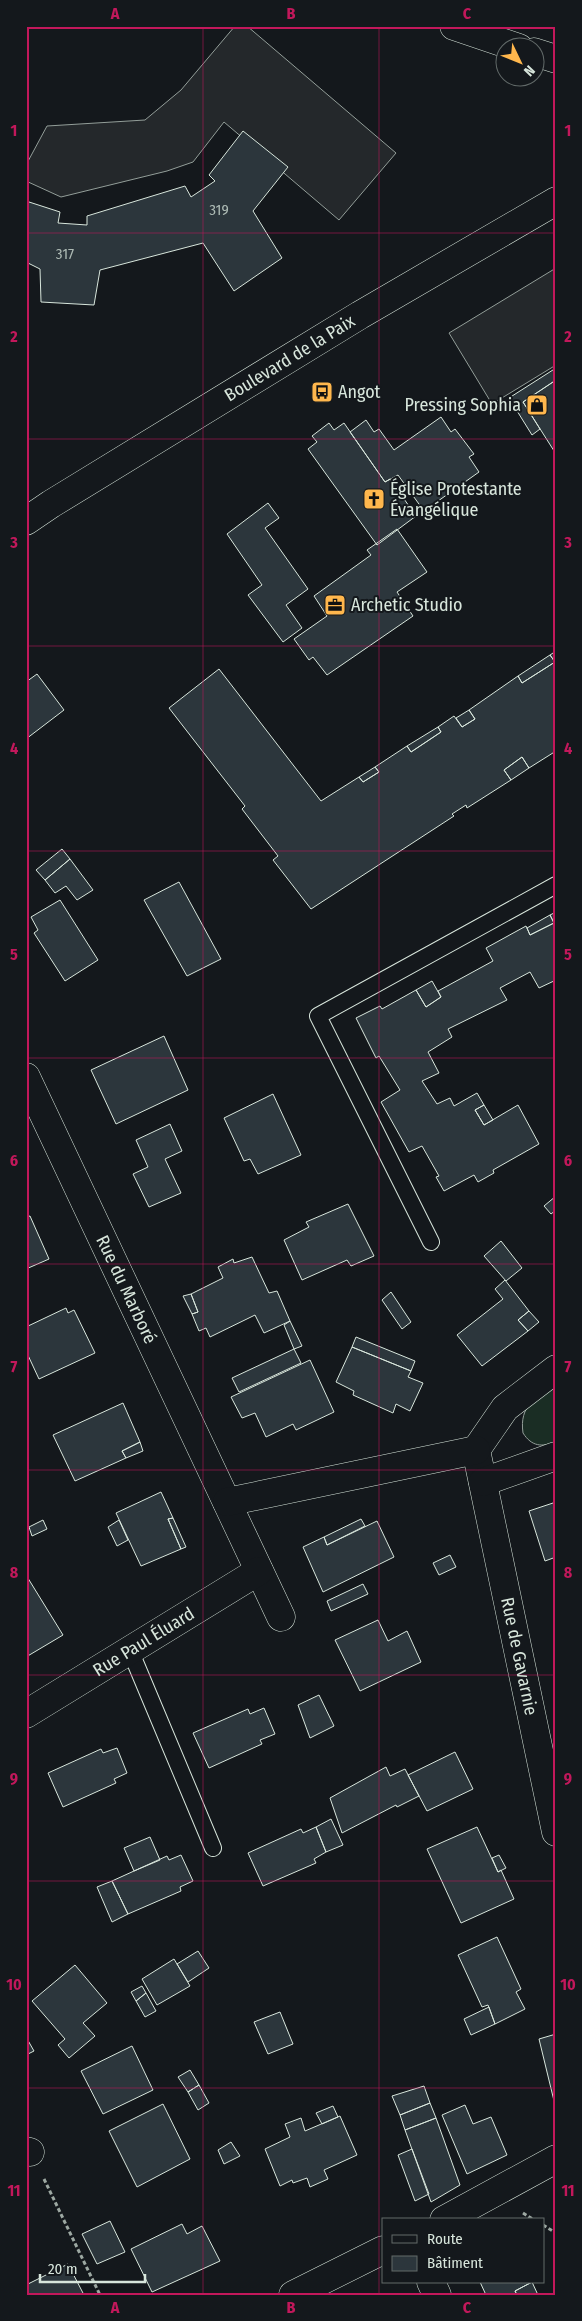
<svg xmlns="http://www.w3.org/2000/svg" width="582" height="2321" font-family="'Fira Sans Condensed',sans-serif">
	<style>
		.green { fill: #1a2d24; stroke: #939e99 }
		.parking { fill: #24282b; stroke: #939e99 }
		.building { fill: #2c363c; stroke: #d8e6dc }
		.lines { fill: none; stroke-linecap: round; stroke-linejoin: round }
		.service-casing { stroke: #d8e6dc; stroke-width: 18 }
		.minor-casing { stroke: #d8e6dc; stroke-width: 29 }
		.secondary-casing { stroke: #d8e6dc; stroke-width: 29 }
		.path { stroke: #9da8a2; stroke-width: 3; stroke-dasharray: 4 2.5; stroke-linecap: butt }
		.service { stroke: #14181c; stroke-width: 16 }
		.minor { stroke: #14181c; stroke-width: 28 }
		.secondary { stroke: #14181c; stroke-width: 28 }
		.grid { fill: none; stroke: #c2185b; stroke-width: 1; stroke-opacity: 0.55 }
		.labels { text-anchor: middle; stroke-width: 4; stroke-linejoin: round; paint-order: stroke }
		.number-label { font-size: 15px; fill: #adbab4 }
		.street-label { font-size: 18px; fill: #d8e6dc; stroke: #14181c }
		.poi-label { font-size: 18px; fill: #d8e6dc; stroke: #14181c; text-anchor: start }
		.neatline { fill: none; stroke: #c2185b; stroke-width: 2 }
		.grid-label { font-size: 16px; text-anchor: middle; font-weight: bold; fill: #c2185b }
	</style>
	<rect width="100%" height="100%" fill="#14181c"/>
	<path class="green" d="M556 1382V1442C542 1447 532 1447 523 1433 519 1405 536 1398 556 1382Z"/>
	<path class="parking" d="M235 26H247L396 153 339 220 224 122 193 162 167 171 61 197 26 181V165L47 126 145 120 181 90Z
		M556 268V365L492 404 449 333Z"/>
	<path class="building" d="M243 131 288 167 253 211 282 258 234 291 203 243 100 270 94 305 41 302 40 269 26 262V201L60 212 58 223 87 225V216L185 186 191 197 215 181 209 175Z
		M556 368V380L523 402 540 429 532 435 509 398Z
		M556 380V454L523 402Z
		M441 417 451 432 455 429 474 454 469 457 479 472 424 511 398 475 385 482 350 432 366 420 374 432 379 429 394 450Z
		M329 423 334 430 344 423 385 482 390 479 416 516 377 545 308 449 317 442 312 436Z
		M268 503 279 518 265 528 308 589 286 605 302 628 283 642 248 595 262 585 227 534Z
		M397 529 427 572 397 592 413 616 327 675 313 657 309 660 294 639 327 616 314 596 371 555 367 550Z
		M556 651V751L529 768 522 757 504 770 511 780 467 808 466 805 452 814 454 816 311 909 273 860 278 856 242 809 245 806 169 708 219 669 321 801 359 777 363 782 379 772 375 767 407 746 411 752 441 732 438 727 454 716 462 727 475 719 469 710 518 676 522 683 555 662 550 655Z
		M550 655 555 662 522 683 518 676Z
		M37 674 64 710 26 739V682Z
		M469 710 475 719 462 727 456 718Z
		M438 727 441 732 411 752 407 746Z
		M522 757 529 768 511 780 504 770Z
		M375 767 379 772 363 782 359 777Z
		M62 849 70 859 45 880 36 870Z
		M70 859 93 890 77 900 66 886 55 893 45 880Z
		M179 882 221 959 187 976 144 900Z
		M60 900 98 960 65 981 34 933 38 930 31 917Z
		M556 912V980L539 988 530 972 500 988 507 1000 448 1029 452 1037 428 1052 439 1073 422 1081 437 1104 450 1098 454 1106 477 1093 484 1105 475 1110 484 1125 518 1105 539 1144 493 1170 494 1173 478 1182 474 1175 444 1191 436 1177 439 1176 422 1146 409 1152 381 1102 400 1090 379 1056 376 1058 356 1018 380 1006 382 1009 416 990 426 1007 441 997 438 991 493 961 486 948 526 926 530 935 554 923 550 915Z
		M550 915 554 923 530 935 527 928Z
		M432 981 441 997 426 1007 416 990Z
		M164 1036 188 1090 116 1124 91 1070Z
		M273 1094 301 1155 258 1174 250 1159 244 1161 224 1118Z
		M484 1105 493 1120 484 1125 475 1110Z
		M170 1124 182 1151 165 1159 181 1193 149 1207 133 1174 148 1167 136 1140Z
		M556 1196V1210L551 1214 544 1206Z
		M348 1204 374 1256 351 1266 347 1260 302 1280 284 1240 309 1227 306 1222Z
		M30 1216 49 1259 26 1269V1217Z
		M501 1241 522 1268 506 1281 484 1256Z
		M252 1257 269 1293 277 1291 290 1321 264 1333 255 1315 210 1337 206 1328 199 1331 192 1314 198 1312 191 1294 223 1278 218 1267 233 1259 234 1263Z
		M505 1280 529 1311 518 1320 528 1331 482 1366 457 1335 503 1299 495 1289Z
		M391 1292 411 1322 402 1329 382 1300Z
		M191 1294 198 1312 192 1314 183 1296Z
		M66 1308 68 1313 74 1310 95 1353 39 1379 26 1351V1327Z
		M529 1311 539 1322 528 1331 518 1320Z
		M290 1321 302 1346 294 1349 284 1325Z
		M356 1337 415 1361 411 1371 352 1347Z
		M352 1347 411 1371 408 1377 423 1383 410 1411 396 1404 393 1413 353 1395 354 1391 336 1382Z
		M294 1349 301 1363 239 1392 232 1378Z
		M310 1360 334 1412 296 1430 293 1424 266 1437 255 1413 242 1418 231 1397Z
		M123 1403 140 1442 122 1451 126 1458 75 1481 53 1435Z
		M140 1442 143 1451 126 1458 122 1451Z
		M161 1492 173 1518 168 1519 181 1549 141 1566 116 1513Z
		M556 1502V1557L545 1561 529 1511Z
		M173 1518 186 1547 181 1549 168 1519Z
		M361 1519 365 1526 327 1545 324 1537Z
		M43 1520 47 1529 32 1536 29 1527Z
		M119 1520 128 1540 117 1546 108 1527Z
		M377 1521 394 1557 323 1592 303 1547 324 1537 327 1545Z
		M450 1555 456 1567 439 1575 433 1563Z
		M26 1575 63 1635 26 1657Z
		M363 1584 368 1594 331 1611 327 1601Z
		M378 1620 388 1641 407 1631 421 1662 360 1691 335 1640Z
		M319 1695 334 1726 310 1738 298 1705Z
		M264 1708 275 1734 260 1740 262 1744 209 1768 193 1733 248 1709 250 1714Z
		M117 1748 127 1773 114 1779 116 1783 63 1807 48 1773 101 1749 103 1753Z
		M455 1752 473 1789 427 1811 408 1775Z
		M386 1767 390 1776 405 1769 419 1796 397 1807 396 1805 342 1833 330 1798Z
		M331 1819 343 1845 326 1852 316 1827Z
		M316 1827 326 1852 314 1859 316 1863 263 1886 248 1853 301 1829 303 1833Z
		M477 1827 498 1872 501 1870 514 1899 461 1923 427 1849Z
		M150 1837 160 1860 134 1871 124 1848Z
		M181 1855 193 1881 180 1887 181 1891 128 1914 112 1881 167 1856 169 1860Z
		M499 1855 506 1868 498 1872 492 1858Z
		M112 1881 128 1914 112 1922 97 1887Z
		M497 1937 521 1989 516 1992 525 2009 495 2024 488 2005 482 2007 458 1955Z
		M198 1951 209 1968 188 1982 177 1964Z
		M174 1959 190 1986 157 2005 142 1979Z
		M75 1965 107 2003 83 2023 95 2036 69 2058 58 2045 65 2039 32 2001Z
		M142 1986 146 1993 136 2001 131 1992Z
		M146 1993 156 2011 145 2017 136 2001Z
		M489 2007 495 2024 471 2035 464 2019Z
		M280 2012 293 2044 268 2054 254 2022Z
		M556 2034V2105H555L539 2039Z
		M26 2037 34 2051 26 2055Z
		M132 2046 153 2090 103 2114 81 2071Z
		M190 2070 199 2085 188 2092 178 2077Z
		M199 2085 209 2103 198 2110 188 2092Z
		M424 2086 430 2103 400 2115 392 2096Z
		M430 2103 436 2118 405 2130 400 2115Z
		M163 2104 190 2159 137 2187 109 2131Z
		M465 2105 473 2124 491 2117 507 2155 467 2174 442 2115Z
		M333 2106 338 2117 322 2124 316 2113Z
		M340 2116 357 2155 324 2170 328 2179 310 2187 307 2178 293 2183 292 2180 280 2186 265 2149 290 2137 285 2124 301 2118 305 2131Z
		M436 2118 460 2185 431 2202 405 2130Z
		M231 2142 240 2156 224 2164 218 2150Z
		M412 2149 429 2194 415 2201 398 2155Z
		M110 2221 125 2252 97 2264 82 2234Z
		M182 2224 187 2234 202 2226 220 2261 152 2292 131 2249Z
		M68 2264 84 2295H26V2285Z
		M480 2282H532L515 2291 517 2295H486Z
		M532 2282 538 2295H517L515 2291Z"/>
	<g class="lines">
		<g class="service-casing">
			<path id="service" d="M431 1242 318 1016 556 885
				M130 1650 213 1848"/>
		</g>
		<g class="minor-casing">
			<g id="minor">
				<path d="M454 26 519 48"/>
				<path d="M534 52 556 59"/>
				<path id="s1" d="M26 1077 281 1617"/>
				<path id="s2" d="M556 1369 505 1408 476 1450 556 1832"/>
				<path d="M483 1482 556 1456"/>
				<path d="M227 1502 476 1450"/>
				<path id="s3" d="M26 1714 259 1571"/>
				<path d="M26 2151 30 2152"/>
				<path d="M444 2220 556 2159"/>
				<path d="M431 2282 437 2295"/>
				<path d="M293 2295 383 2250"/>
			</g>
		</g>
		<g class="secondary-casing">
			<g id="secondary">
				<path id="s4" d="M26 521 51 504 360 315 556 201"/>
			</g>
		</g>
		<path class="path" d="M44 2179 100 2295
			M523 2213 534 2220
			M543 2225 556 2233"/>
		<use href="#service" class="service"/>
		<use href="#minor" class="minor"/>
		<use href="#secondary" class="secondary"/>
	</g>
	<path class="grid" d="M203 26V2295M379 26V2295M26 233H556M26 439H556M26 646H556M26 851H556M26 1058H556M26 1264H556M26 1470H556M26 1675H556M26 1881H556M26 2088H556"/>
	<defs>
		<g id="bus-square" transform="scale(1.125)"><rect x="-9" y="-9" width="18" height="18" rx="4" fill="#ffb74d" stroke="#14181c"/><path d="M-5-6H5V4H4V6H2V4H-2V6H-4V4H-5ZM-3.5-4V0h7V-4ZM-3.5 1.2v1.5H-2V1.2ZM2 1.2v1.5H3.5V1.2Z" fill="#111"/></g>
		<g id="shop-square" transform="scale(1.125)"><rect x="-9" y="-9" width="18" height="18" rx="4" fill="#ffb74d" stroke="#14181c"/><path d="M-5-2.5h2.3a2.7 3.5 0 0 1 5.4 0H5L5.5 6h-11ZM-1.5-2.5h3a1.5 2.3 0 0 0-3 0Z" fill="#111"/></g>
		<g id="church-square" transform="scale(1.125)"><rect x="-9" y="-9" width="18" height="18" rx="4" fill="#ffb74d" stroke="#14181c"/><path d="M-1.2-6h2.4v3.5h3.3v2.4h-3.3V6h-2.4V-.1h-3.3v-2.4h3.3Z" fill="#111"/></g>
		<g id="office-square" transform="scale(1.125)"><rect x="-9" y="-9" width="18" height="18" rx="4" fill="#ffb74d" stroke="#14181c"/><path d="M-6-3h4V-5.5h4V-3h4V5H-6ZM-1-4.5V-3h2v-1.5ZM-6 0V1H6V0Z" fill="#111"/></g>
	</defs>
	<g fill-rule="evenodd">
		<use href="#bus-square" x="322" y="392"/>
		<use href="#shop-square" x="537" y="405"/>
		<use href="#church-square" x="374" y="499"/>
		<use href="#office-square" x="335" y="605"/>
	</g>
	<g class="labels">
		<g class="number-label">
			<text x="219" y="215">319</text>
			<text x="65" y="259">317</text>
		</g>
		<g class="street-label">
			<text dy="6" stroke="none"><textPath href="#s4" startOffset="310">Boulevard de la Paix</textPath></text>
			<text dy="6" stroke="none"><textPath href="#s1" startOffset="235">Rue du Marboré</textPath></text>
			<text dy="6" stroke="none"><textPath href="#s3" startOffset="138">Rue Paul Éluard</textPath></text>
			<text dy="6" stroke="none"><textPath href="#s2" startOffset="326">Rue de Gavarnie</textPath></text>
		</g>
		<g class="poi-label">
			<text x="338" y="398">Angot</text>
			<text x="521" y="411" text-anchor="end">Pressing Sophia</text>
			<text x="390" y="495">Église Protestante<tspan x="390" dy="21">Évangélique</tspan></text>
			<text x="351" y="611">Archetic Studio</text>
		</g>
	</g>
	<rect width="582" height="2321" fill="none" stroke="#14181c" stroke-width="55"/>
	<rect x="382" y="2218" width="162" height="65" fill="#14181c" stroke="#626a69"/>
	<rect x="392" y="2235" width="25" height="8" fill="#14181c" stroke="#626a69"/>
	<text x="427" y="2244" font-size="15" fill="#d8e6dc">Route</text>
	<rect x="392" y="2256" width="25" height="15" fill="#2c363c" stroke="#626a69"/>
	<text x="427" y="2268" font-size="15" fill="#d8e6dc">Bâtiment</text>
	<g transform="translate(520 62) rotate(133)"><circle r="24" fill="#14181c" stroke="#626a69"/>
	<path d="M0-4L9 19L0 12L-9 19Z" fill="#ffb74d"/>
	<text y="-8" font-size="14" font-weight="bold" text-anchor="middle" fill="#d8e6dc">N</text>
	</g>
	<path d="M40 2274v8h105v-8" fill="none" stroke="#d8e6dc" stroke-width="2.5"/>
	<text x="48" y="2274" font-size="15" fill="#d8e6dc" stroke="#14181c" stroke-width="4" paint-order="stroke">20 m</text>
	<rect x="28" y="28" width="526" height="2266" class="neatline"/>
	<g class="grid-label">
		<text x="115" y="19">A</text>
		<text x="291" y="19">B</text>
		<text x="467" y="19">C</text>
		<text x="14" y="136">1</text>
		<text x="568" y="136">1</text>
		<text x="14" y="342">2</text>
		<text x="568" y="342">2</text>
		<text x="14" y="548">3</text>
		<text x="568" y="548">3</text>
		<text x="14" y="754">4</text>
		<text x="568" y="754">4</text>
		<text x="14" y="960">5</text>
		<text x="568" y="960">5</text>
		<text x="14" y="1166">6</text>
		<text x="568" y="1166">6</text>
		<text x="14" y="1372">7</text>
		<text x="568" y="1372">7</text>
		<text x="14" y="1578">8</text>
		<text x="568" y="1578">8</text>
		<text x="14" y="1784">9</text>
		<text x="568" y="1784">9</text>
		<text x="14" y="1990">10</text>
		<text x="568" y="1990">10</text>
		<text x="14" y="2196">11</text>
		<text x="568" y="2196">11</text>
		<text x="115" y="2313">A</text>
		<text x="291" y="2313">B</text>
		<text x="467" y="2313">C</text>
	</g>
</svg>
